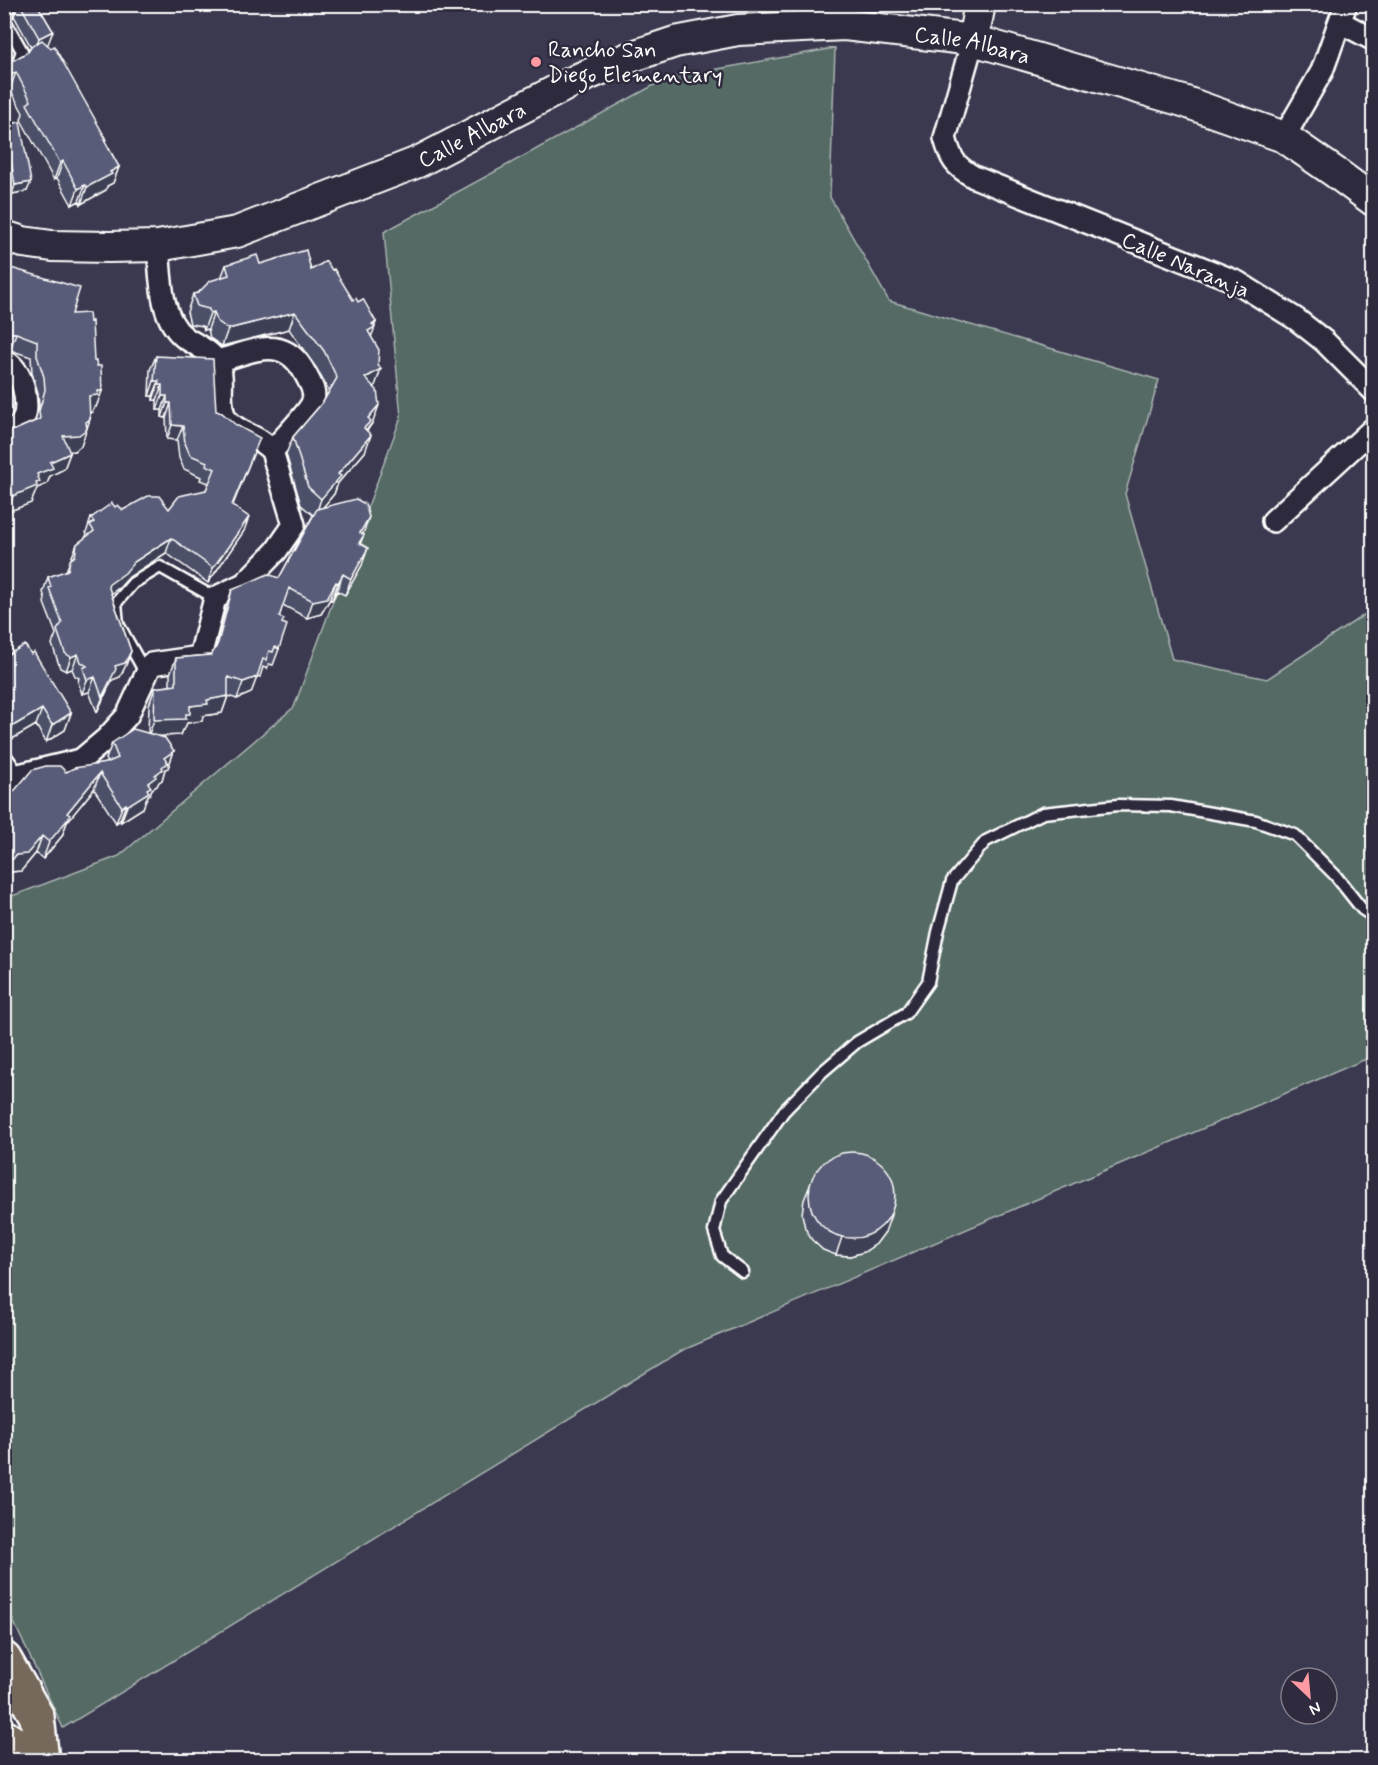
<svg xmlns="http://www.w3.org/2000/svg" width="1378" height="1765" font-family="Mynerve,sans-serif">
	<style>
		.grass { fill: #546a65; stroke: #aab4b2; stroke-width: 1.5 }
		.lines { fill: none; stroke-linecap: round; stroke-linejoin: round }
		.lane-casing { stroke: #fff; stroke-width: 15 }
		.street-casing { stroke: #fff; stroke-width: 26 }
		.secondary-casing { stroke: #fff; stroke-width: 34 }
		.primary-casing { stroke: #fff; stroke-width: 38 }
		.lane { stroke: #2f2a3d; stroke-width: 10 }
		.street { stroke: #2f2a3d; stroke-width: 21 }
		.secondary { stroke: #2f2a3d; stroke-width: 30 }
		.primary { stroke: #76695c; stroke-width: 33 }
		.wall { fill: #4c4f67; stroke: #fff; stroke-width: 1.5 }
		.shaded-wall { fill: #3e4054; stroke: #fff; stroke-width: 1.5 }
		.building { fill: #585c78; stroke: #fff; stroke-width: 1.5 }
		.poi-dot { fill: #ff9aa2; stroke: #2f2a3d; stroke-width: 2 }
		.labels { text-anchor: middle; stroke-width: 5; stroke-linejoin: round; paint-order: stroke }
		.street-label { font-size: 22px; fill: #fff; stroke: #2f2a3d }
		.poi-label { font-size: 22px; fill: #fff; stroke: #2f2a3d; text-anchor: start }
	</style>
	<rect width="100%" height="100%" fill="#3b394f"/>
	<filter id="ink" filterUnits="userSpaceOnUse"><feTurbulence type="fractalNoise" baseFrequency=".0167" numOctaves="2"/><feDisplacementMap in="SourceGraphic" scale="12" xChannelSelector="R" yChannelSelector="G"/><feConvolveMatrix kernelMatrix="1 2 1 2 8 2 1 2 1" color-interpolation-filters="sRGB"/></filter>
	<g filter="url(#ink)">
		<path class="grass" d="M835 48 830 197 889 301 1159 380 1125 494 1172 659 1267 679 1373 609V1056L681 1351 63 1728 5 1603 4 899 119 856 294 707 401 417 384 232 667 78Z"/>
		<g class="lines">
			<g class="lane-casing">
				<path id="lane" d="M4 19 22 51 18 62 4 70
					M4 196V218
					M146 674 118 624 116 603 133 583 160 567 215 598
					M4 753 19 775
					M743 1272 722 1256 714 1231 721 1201 784 1111 822 1072 857 1042 906 1013 928 982 938 932 952 881 986 841 1043 813 1118 805 1171 806 1256 821 1295 835 1335 875 1362 909 1374 917"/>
			</g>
			<g class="street-casing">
				<path id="street" d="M1340 22 1374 40
					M973 40 945 138C951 160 955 166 974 177L1237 282 1296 319 1324 341 1374 391
					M1284 137 1322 71 1346 4
					M4 361C22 367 31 404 23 420 20 427 12 431 4 434
					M217 361C253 352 284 332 306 375 310 383 316 391 313 401 310 411 281 441 272 451
					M1273 521 1374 428
					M4 794 19 775 81 760 106 739 127 716 151 664 200 657 215 598 244 584 276 551 294 525 272 451C260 436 239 434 227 420 215 404 227 379 217 362 211 351 194 344 184 337 159 317 161 275 158 246"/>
			</g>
			<g class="secondary-casing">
				<g id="secondary">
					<path d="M973 40 980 4"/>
					<path id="s1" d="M4 236 23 242 52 246 109 247 158 246 237 232 418 162 580 78 633 56 675 42 738 30 845 25 973 40 1183 101 1284 137 1336 173 1374 201"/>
				</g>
			</g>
			<g class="primary-casing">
				<path id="primary" d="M4 1659 37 1717 42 1760
					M4 1737 40 1760"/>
			</g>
			<use href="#lane" class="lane"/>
			<use href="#street" class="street"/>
			<use href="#secondary" class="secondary"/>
			<use href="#primary" class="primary"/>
		</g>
		<path class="wall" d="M4 4H37L53 31 47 45 106 139 105 141 119 167 113 183 107 186 106 190 81 204 79 201 72 205 57 178 54 180 21 120 23 113 10 89 4 92V69L14 60 28 52 31 47 14 16 12 17Z
			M4 126 27 191 12 194 4 152Z
			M260 264 311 270H332L353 300 358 302 376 322 371 337 375 386 373 422 367 431 365 452 338 483 334 494 322 508 364 535 360 544 362 565 345 595 337 591 332 600 330 599 321 614 307 618 283 605 279 617 282 623 279 649 273 665 269 664 267 669 263 667 260 677 257 676 251 693 237 699 228 696 222 713 203 716 202 721 187 723 184 730H182L180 735 158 736 174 751 168 768 165 769 162 780 159 782 157 786 152 789 150 794 148 795 143 808 121 822 120 820 116 823 94 789 67 822 62 836 43 859 36 853 21 871 10 872 7 876 66 772 106 763H108L106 759 112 743 148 734 149 705 155 688 170 686V674L176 658 211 655 215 649 226 607 232 590 279 578 313 515 301 505 286 454 293 437 323 402 329 392 317 369 289 329 222 346 210 338 208 329 204 330 203 326 190 324 187 312 193 294 198 293 221 278 226 265Z
			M4 266 72 314 94 361 97 366 102 391 96 407H94L92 412H90V419L81 446 74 451H69L70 453 64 469 50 476 47 484 37 488 31 503 7 512 6 508 4 509V431L15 430 35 421 39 406 38 393 32 373 31 357 10 350 4 349Z
			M156 356 216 411 254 452 233 505 244 531 208 583 166 553 129 577 120 587 111 594 131 651 126 665 120 677 112 680 97 712 89 692 82 694 78 682 79 678 75 676 72 669 66 671 60 668 52 644 56 634 44 603 45 599 43 592 48 577 66 571 77 544 85 538 87 534 86 533 91 518 115 507 123 510 169 509 206 490 209 483 200 480 201 477 184 469 179 458 177 440 167 439 166 418 162 417V410H157V400H153V396H149L150 370Z
			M4 637 9 654H31L71 713 65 730 46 742 36 725 7 742 4 738Z
			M811 1183 885 1232 876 1244 864 1252 850 1256 836 1255 823 1250 812 1240 805 1228 802 1214 804 1200Z"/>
		<path class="shaded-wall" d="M16 4H18L14 16 12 17Z
			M53 31 48 44 34 52 39 38Z
			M16 72 10 89 4 92V89L9 76Z
			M63 161 57 178 54 180 60 163Z
			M119 167 113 183 107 186 106 190 81 204 87 187 110 172Z
			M31 182 27 191 12 194 15 185Z
			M85 185 79 201 72 205 78 189Z
			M214 312 208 329 204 330 210 313Z
			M295 312 289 329 222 346 228 329Z
			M376 322 374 328 375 327 368 345V331L372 324Z
			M6 333H16L10 350 4 349V338Z
			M381 369 375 386 358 396 365 378Z
			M154 381H159L153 396H149Z
			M158 385H162L157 400H153Z
			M98 391H102L96 407H94L92 412H83L89 396Z
			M162 396H167L162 410H157Z
			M167 403H171L166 418 162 417Z
			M379 405 373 422 368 428 364 439 358 446 368 418Z
			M90 419 81 446 74 451 57 452 63 436 86 422Z
			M172 425 183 426 177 440 167 439Z
			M371 435 365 452 338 483 334 494 315 517 321 499 338 474Z
			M70 453 64 469 50 476 47 484 37 488 31 503 7 512 13 496 50 462Z
			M12 492 6 508 4 509V502L8 493Z
			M249 517 244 531 208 583 213 568Z
			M369 517 363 534 360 533Z
			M171 538 166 553 129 577 120 587 103 599 108 585 134 562Z
			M368 548 362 565 345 595 351 579Z
			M343 574 337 591 332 600 338 583Z
			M336 582 330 599 321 614 307 618 313 601Z
			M131 651 126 665 120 677 112 680 97 712 115 666Z
			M78 654 72 669 66 671 71 657Z
			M95 677 89 692 82 694 87 680Z
			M257 677 251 693 237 699 243 682Z
			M228 696 222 713 203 716 202 721 187 723 184 730H182L180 735 148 737 154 720 207 700Z
			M42 709 36 725 7 742 13 726Z
			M71 713 65 730 46 742 52 725Z
			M174 751 168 768 165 769 162 780 159 782 157 786 152 789 150 794 148 795 143 808 121 822 127 806 155 775 164 758Z
			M100 773 94 789 67 822 62 836 43 859 49 842 67 813Z
			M126 804 120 820 116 823 122 807Z
			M42 836 36 853 21 871 10 872 7 876H4V859L16 855Z
			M891 1215 885 1232 876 1244 864 1252 850 1256 836 1255 842 1237Z"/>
		<path class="building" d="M20 4H37L53 31 39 38Z
			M42 40 51 48 54 46 106 139 104 140 119 167 110 172 112 174 87 187 85 185 78 189 63 161 60 163 27 104 31 101 16 72 9 76 4 69V62L7 61 14 60 28 52 32 46Z
			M20 122 31 182 15 185 5 125Z
			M306 250 311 270 326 261 332 270 334 269 353 300 356 298 358 302 363 299 376 322 372 324 375 327 368 331 379 350 378 364 381 369 365 378 377 390 379 405 368 418 371 421 364 428 371 435 338 474 341 476 321 499 308 487 293 437 323 402 337 378 324 351 295 312 228 329 217 321 214 312 210 313 209 309 197 306 193 294 198 293 210 281 229 275 226 265 257 255 260 264Z
			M4 266 80 288 72 314 89 313 90 322 92 321 94 361H96L97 366H101L102 391H98V395L89 396 90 419 86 422 87 429 79 435 63 436 70 453 50 462 53 468 37 474 40 482 36 483 37 486 13 496 12 492 8 493 4 485V431L15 430 40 419 39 411 45 390 44 377 37 356V341L16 333 4 332Z
			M156 356 213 359 216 411 222 413 236 425 260 438 232 505 249 517 213 568 171 538 134 562 125 573 108 585 131 651 125 663 115 666 116 669 102 697 95 677 87 680 83 668 87 666 81 662 78 654 71 657 65 653 57 630 62 623 49 588 51 587 48 577 68 570 70 560 75 556 77 544 94 531 90 525 94 522 91 518 112 503 115 507 118 505 123 510 148 496H159L169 509 179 496 206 490 215 469 206 465 207 462 190 455 185 443 183 426 172 425 171 403H167V396H162V385H158L159 381H154Z
			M356 499 365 504 369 517 360 533 364 535 359 543 368 548 351 579 343 574 338 583 336 582 327 598 313 601 289 588 279 617 284 619 282 623 287 625 279 649 275 647 273 652 269 651 266 660 263 659 257 677 243 682 228 677V696L207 700 208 704 190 706V714H186V719L154 720 155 688 176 685V658L211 655 215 649 218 643 232 590 268 574 279 578 317 509Z
			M4 637 9 654 25 645 31 654 34 652 71 713 52 725 42 709 13 726 4 712Z
			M133 729 165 738 174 751 164 758 168 763 162 767 163 769 155 775 156 777 148 783 151 787 147 789 149 792 127 806 126 804 122 807 100 773 67 813 70 815 68 819 49 842 42 836 27 854 16 855 13 859H4V803L32 770 46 766H60L66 772 74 768 106 763 118 758 112 743Z
			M809 1195a43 43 0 1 1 86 0a43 43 0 1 1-86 0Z"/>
	</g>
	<circle class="poi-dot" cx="536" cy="62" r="6"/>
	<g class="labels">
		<g class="street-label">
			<text dy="8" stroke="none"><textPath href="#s1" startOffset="1014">Calle Albara</textPath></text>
			<text dy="8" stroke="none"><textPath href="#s1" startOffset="490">Calle Albara</textPath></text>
			<text transform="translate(1186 264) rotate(23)" y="8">Calle Naranja</text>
		</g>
		<g class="poi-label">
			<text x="548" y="57">Rancho San<tspan x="548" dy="25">Diego Elementary</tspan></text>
		</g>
	</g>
	<rect width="1378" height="1765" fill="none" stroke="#2f2a3d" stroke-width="24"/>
	<rect x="12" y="12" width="1354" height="1741" fill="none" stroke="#fff" stroke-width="2" filter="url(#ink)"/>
	<g transform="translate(1309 1696) rotate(154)"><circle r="28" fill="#2f2a3d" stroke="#827f8b" stroke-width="1.5"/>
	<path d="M0-4.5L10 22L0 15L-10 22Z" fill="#ff9aa2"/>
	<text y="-9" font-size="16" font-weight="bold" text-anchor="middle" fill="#ffffff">N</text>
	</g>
</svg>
